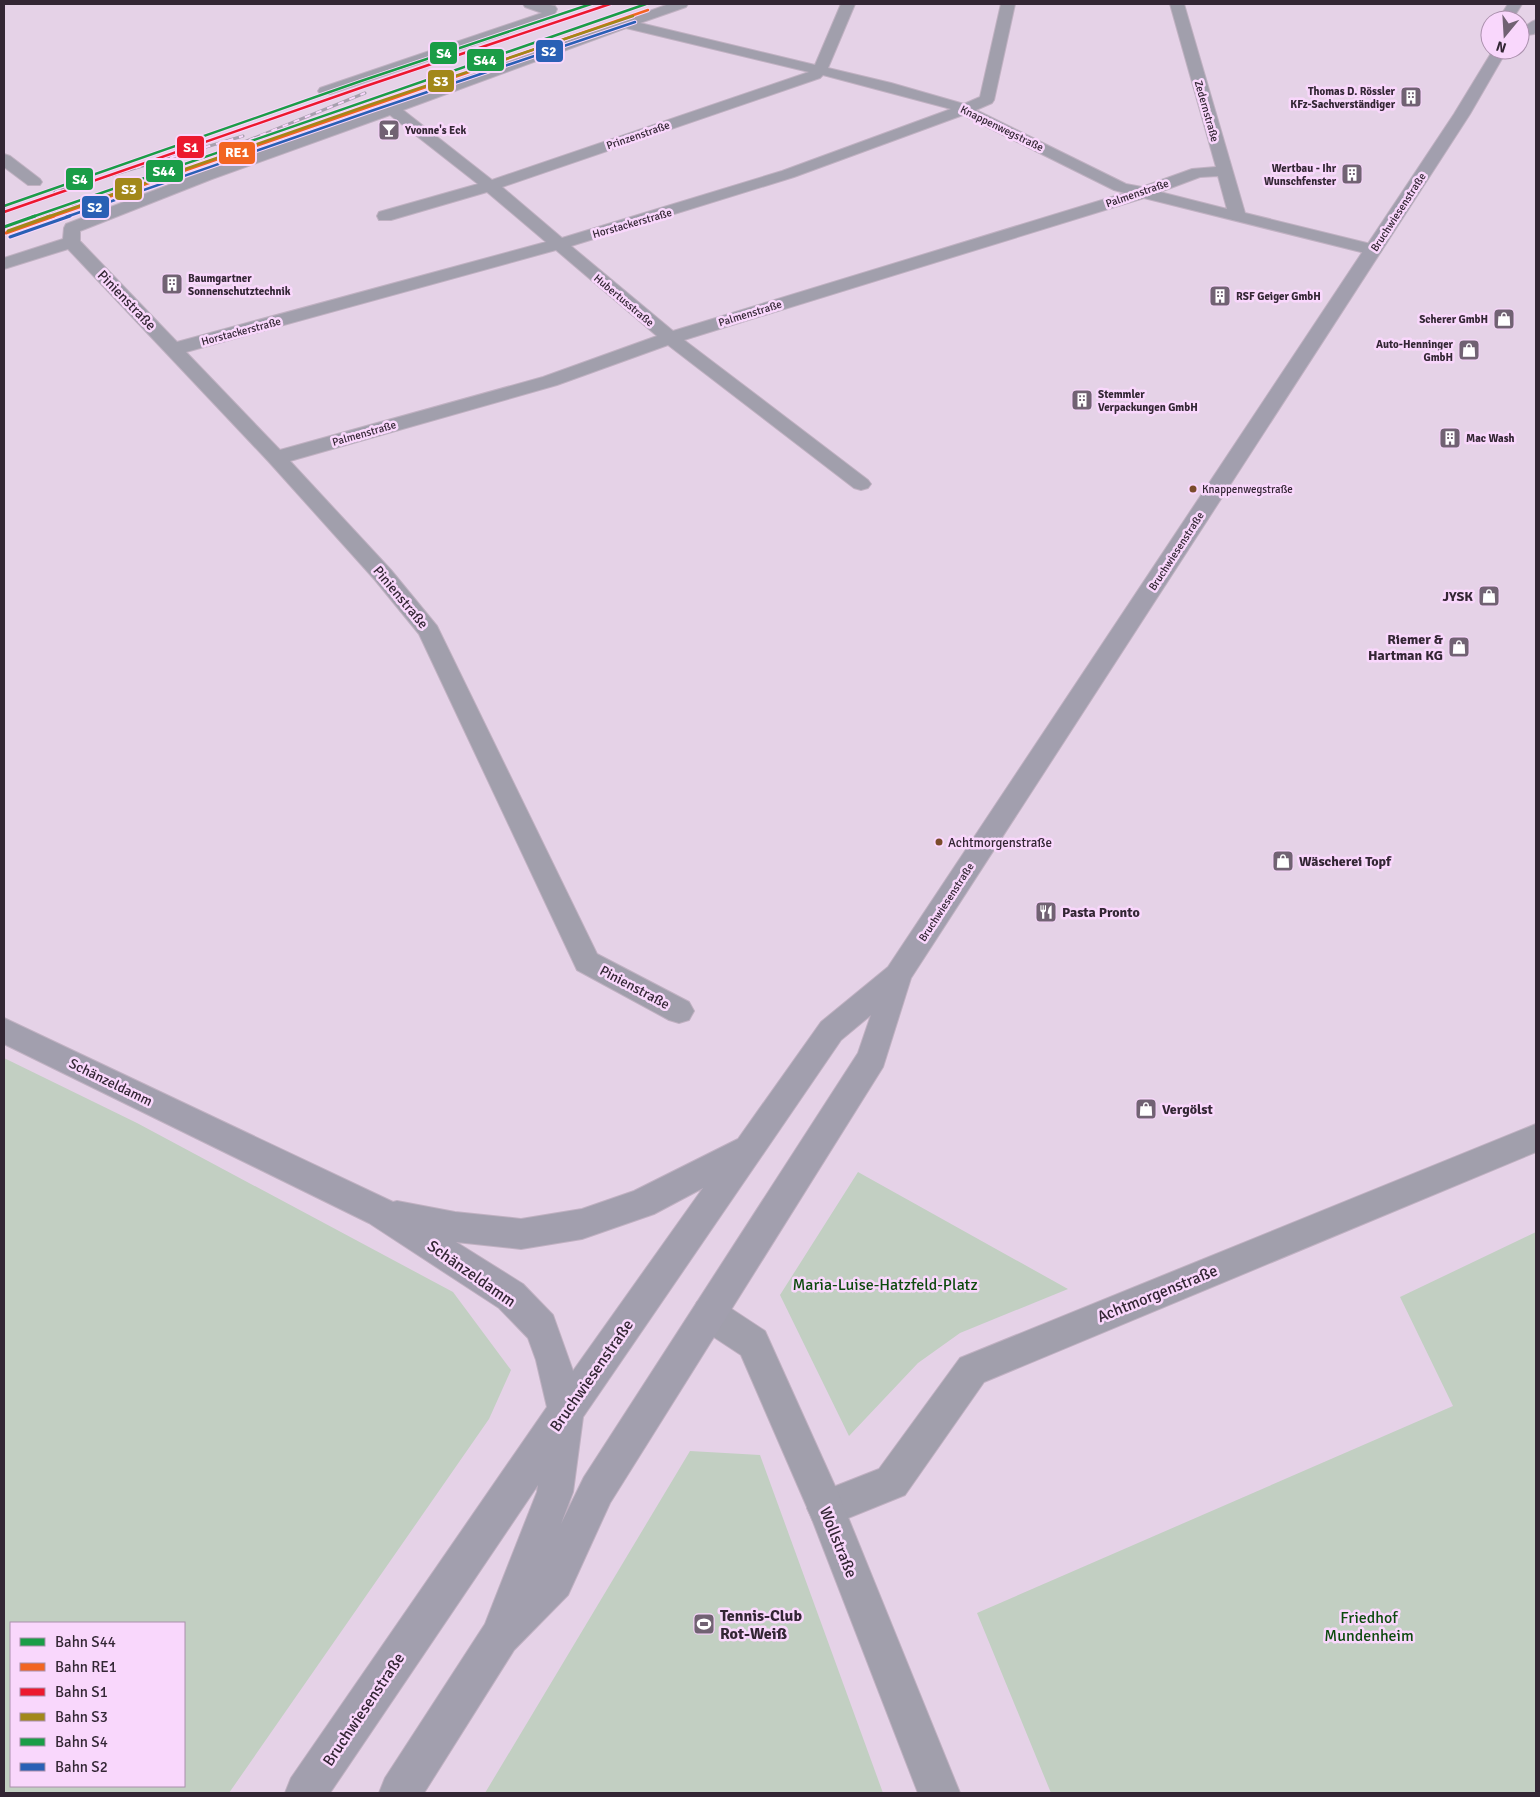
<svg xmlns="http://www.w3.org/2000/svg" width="1540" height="1797" font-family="Signika,sans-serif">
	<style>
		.green { fill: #c2cfc2; fill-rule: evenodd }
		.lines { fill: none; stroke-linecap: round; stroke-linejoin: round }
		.minor-casing { stroke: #c0b1c2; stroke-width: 2 }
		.tertiary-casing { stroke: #c0b1c2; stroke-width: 2 }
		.secondary-casing { stroke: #c0b1c2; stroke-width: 2 }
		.minor { fill: #a19fac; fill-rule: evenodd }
		.tertiary { fill: #a19fac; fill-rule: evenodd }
		.secondary { fill: #a29fae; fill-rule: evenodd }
		.rail-far1-casing { stroke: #a79fae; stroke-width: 3 }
		.rail-casing { stroke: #a79fae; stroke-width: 4 }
		.rail-far1 { stroke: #f9d7fc; stroke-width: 2; stroke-dasharray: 6; stroke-linecap: butt }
		.rail { stroke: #f9d7fc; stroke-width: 2.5; stroke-dasharray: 8; stroke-linecap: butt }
		.rail-1-far1-casing { stroke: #f9d7fc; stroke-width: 4.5 }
		.rail-1-casing { stroke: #f9d7fc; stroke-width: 5.5 }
		.rail-2-far1-casing { stroke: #f9d7fc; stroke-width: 4.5 }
		.rail-2-casing { stroke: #f9d7fc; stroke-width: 5.5 }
		.rail-3-casing { stroke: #f9d7fc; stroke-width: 4.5 }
		.rail-4-far1-casing { stroke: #f9d7fc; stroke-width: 4.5 }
		.rail-4-casing { stroke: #f9d7fc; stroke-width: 5.5 }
		.rail-5-casing { stroke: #f9d7fc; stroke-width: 4.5 }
		.rail-6-far1-casing { stroke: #f9d7fc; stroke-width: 4.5 }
		.rail-6-casing { stroke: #f9d7fc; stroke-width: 5.5 }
		.rail-1-far1 { stroke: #1a9d47; stroke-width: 2.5 }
		.rail-1 { stroke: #1a9d47; stroke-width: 3 }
		.rail-2-far1 { stroke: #f26522; stroke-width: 2.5 }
		.rail-2 { stroke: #f26522; stroke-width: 3 }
		.rail-3 { stroke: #ec192e; stroke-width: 2.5 }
		.rail-4-far1 { stroke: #a2881a; stroke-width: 2.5 }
		.rail-4 { stroke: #a2881a; stroke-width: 3 }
		.rail-5 { stroke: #1a9d47; stroke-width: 2.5 }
		.rail-6-far1 { stroke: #2960b5; stroke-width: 2.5 }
		.rail-6 { stroke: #2960b5; stroke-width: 3 }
		.bus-dot { fill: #7a4b2a; stroke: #f9d7fc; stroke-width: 2 }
		.labels { text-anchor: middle; stroke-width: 5; stroke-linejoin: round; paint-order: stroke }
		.far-poi-label { font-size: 11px; font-weight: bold; fill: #332634; stroke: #f9d7fc; text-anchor: start }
		.far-street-label { font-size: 11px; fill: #332634; stroke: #f9d7fc }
		.far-bus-label { font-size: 11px; fill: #332634; stroke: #f9d7fc; text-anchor: start }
		.bus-label { font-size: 13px; fill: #332634; stroke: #f9d7fc; text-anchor: start }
		.street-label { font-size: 14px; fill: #332634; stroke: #f9d7fc }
		.poi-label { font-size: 14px; font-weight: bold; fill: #332634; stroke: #f9d7fc; text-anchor: start }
		.near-street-label { font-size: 16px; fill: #332634; stroke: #f9d7fc }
		.near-park-label { font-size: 16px; fill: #0c4a0d; stroke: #f9d7fc }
		.near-poi-label { font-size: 16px; font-weight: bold; fill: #332634; stroke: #f9d7fc; text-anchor: start }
		.line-badge { stroke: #f9d7fc; stroke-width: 2 }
		.badge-label { font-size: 14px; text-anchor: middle; font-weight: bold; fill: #fff }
	</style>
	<rect width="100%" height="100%" fill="#e5d2e7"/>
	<path class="green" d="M4 1058 137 1123 453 1292 511 1370 489 1419 229 1793H4ZM11 1623H184V1786H11Z
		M858 1172 1068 1289 960 1333 918 1363 849 1436 780 1295Z
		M1536 1232V1793H1051L977 1613 1453 1406 1400 1297Z
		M690 1451 760 1455 883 1793H485Z"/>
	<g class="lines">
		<g class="minor-casing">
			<path id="minor" d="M523 4H545L555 6 557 9 553 18 330 94H320L318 91 320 88 542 13 525 7Z
				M669 4H688L686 7 640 23 815 65 841 4H855L828 68 891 83 964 104 980 97 1001 4H1015L994 100 992 103 976 110 1126 184 1142 187 1192 169 1216 167 1170 4H1184L1245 213 1379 246 1382 250 1379 254 1373 255 1144 198 684 340 868 480 871 484 868 488 861 490 854 488 668 345 557 385 290 461 391 570 437 626 597 954 689 1002 694 1011 689 1020 679 1023 669 1020 577 970 419 634 375 580 269 462 68 249 4 269V258L63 239 64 228 66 224 200 173ZM626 28 809 72 492 180 403 110ZM823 75 951 109 782 171 562 238 502 187 820 78ZM390 115 478 184 379 212 377 216 379 220H391L487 192 546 242 177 342 80 241V231L212 179ZM963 115 1114 190 1125 193 673 331 571 246 794 177ZM1218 176 1227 209 1160 192 1200 177ZM556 250 657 336 543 377 280 450 186 352Z
				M4 154 10 156 40 179 42 182 40 185H28L4 167Z
				M1536 1124V1152L984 1382 905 1495 826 1527 813 1521 807 1508 813 1495 879 1469 960 1358Z"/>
		</g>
		<g class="tertiary-casing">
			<path id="tertiary" d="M709 1297 721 1302 765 1331 839 1495 960 1793H918L810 1514 741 1355 697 1326 692 1314 697 1302Z"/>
		</g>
		<g class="secondary-casing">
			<path id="secondary" d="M1508 4H1522L1512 20H1498Z
				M1536 20V32L1534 34 1520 36V28C1527 27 1529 22 1536 20Z
				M1493 50H1507L1470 114 911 978 883 1067 610 1503 568 1595 514 1650 424 1793H379L385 1778 485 1624 537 1492 538 1485 330 1793H285L291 1778 547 1407 536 1360 528 1338 499 1308 369 1223 4 1044V1018L393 1202 397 1201 455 1212 521 1219 582 1209 634 1191 738 1139 821 1022 888 967 1454 114ZM871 1015 858 1053 584 1477 561 1524 573 1492 583 1417 841 1040ZM703 1188 573 1371 553 1315 523 1284 456 1242 521 1249 582 1239 654 1214Z"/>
		</g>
		<use href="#minor" class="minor"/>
		<use href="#tertiary" class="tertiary"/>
		<use href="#secondary" class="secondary"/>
		<g class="rail-far1-casing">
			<path id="rail-far1" d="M227 149 365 93
				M55 192 243 136
				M44 217 147 177"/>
		</g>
		<g class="rail-casing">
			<path id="rail" d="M4 233 47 216"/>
		</g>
		<use href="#rail-far1" class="rail-far1"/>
		<use href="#rail" class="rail"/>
		<g class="rail-1-far1-casing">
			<path id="rail-1-far1" d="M32 217 646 4"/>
		</g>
		<g class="rail-1-casing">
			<path id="rail-1" d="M4 227 35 216"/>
		</g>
		<g class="rail-2-far1-casing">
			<path id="rail-2-far1" d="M51 217 648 10"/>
		</g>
		<g class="rail-2-casing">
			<path id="rail-2" d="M6 233 54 216"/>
		</g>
		<g class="rail-3-casing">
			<path id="rail-3" d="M4 212 363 87 610 4"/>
		</g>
		<g class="rail-4-far1-casing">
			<path id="rail-4-far1" d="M47 217 369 105 633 16"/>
		</g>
		<g class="rail-4-casing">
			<path id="rail-4" d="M8 231 50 216"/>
		</g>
		<g class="rail-5-casing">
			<path id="rail-5" d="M4 206 361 81 591 4"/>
		</g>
		<g class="rail-6-far1-casing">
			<path id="rail-6-far1" d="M66 217 371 111 635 22"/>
		</g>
		<g class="rail-6-casing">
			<path id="rail-6" d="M10 237 70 216"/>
		</g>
		<use href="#rail-1-far1" class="rail-1-far1"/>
		<use href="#rail-1" class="rail-1"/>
		<use href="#rail-2-far1" class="rail-2-far1"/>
		<use href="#rail-2" class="rail-2"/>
		<use href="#rail-3" class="rail-3"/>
		<use href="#rail-4-far1" class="rail-4-far1"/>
		<use href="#rail-4" class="rail-4"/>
		<use href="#rail-5" class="rail-5"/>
		<use href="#rail-6-far1" class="rail-6-far1"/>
		<use href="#rail-6" class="rail-6"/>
	</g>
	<defs>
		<g id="building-square" transform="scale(1.125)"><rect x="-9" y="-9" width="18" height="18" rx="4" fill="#716273" stroke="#f9d7fc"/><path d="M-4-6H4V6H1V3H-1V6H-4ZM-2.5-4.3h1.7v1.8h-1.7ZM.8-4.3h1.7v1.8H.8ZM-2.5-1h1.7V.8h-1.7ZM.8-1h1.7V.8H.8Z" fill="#fff"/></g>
		<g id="bar-square" transform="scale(1.125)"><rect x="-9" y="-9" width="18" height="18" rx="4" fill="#716273" stroke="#f9d7fc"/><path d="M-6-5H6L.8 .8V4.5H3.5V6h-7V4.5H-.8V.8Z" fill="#fff"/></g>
		<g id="shop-square" transform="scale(1.125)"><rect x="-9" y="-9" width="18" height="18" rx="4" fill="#716273" stroke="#f9d7fc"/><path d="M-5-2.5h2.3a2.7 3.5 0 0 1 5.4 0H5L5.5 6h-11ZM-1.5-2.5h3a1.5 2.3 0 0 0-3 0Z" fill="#fff"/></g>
		<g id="restaurant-square" transform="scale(1.125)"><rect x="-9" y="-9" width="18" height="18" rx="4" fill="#716273" stroke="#f9d7fc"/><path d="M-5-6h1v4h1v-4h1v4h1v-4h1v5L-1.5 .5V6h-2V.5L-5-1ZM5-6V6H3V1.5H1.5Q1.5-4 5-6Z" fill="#fff"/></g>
		<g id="stadium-square" transform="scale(1.125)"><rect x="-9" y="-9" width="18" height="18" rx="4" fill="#716273" stroke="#f9d7fc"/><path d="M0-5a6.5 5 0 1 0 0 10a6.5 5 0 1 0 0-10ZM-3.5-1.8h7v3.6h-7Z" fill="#fff"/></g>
	</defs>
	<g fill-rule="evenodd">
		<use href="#building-square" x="1411" y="97"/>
		<use href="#bar-square" x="389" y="130"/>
		<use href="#building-square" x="1352" y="174"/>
		<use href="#building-square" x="172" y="284"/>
		<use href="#building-square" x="1220" y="296"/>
		<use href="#shop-square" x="1504" y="319"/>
		<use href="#shop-square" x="1469" y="350"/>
		<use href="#building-square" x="1082" y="400"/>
		<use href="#building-square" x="1450" y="438"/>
		<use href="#shop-square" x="1489" y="596"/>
		<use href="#shop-square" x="1459" y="647"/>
		<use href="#shop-square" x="1283" y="861"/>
		<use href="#restaurant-square" x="1046" y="912"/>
		<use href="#shop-square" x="1146" y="1109"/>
		<use href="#stadium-square" x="704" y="1624"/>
	</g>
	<g class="bus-dot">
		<circle cx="1193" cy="489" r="4.5"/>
		<circle cx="939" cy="842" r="4.5"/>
	</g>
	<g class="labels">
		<g class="far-poi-label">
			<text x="1395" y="95" text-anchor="end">Thomas D. Rössler<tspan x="1395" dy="13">KFz-Sachverständiger</tspan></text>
			<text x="405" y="134">Yvonne's Eck</text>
			<text x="1336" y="172" text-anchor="end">Wertbau - Ihr<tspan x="1336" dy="13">Wunschfenster</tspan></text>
			<text x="188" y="282">Baumgartner<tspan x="188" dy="13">Sonnenschutztechnik</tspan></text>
			<text x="1236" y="300">RSF Geiger GmbH</text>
			<text x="1488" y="323" text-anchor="end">Scherer GmbH</text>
			<text x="1453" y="348" text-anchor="end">Auto-Henninger<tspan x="1453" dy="13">GmbH</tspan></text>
			<text x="1098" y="398">Stemmler<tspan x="1098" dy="13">Verpackungen GmbH</tspan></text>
			<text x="1466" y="442">Mac Wash</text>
		</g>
		<g class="far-street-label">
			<text transform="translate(1207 111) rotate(74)" y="4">Zedernstraße</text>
			<text transform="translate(1002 128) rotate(26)" y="4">Knappenwegstraße</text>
			<text transform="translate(638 135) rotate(-19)" y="4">Prinzenstraße</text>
			<text transform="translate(1137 193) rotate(-19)" y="4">Palmenstraße</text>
			<text transform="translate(1398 212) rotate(-57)" y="4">Bruchwiesenstraße</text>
			<text transform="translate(632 223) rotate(-16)" y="4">Horstackerstraße</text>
			<text transform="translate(624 300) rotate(40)" y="4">Hubertusstraße</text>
			<text transform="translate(750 313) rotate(-17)" y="4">Palmenstraße</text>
			<text transform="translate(241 331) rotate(-15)" y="4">Horstackerstraße</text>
			<text transform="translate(364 433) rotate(-16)" y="4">Palmenstraße</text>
			<text transform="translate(1176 551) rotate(-57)" y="4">Bruchwiesenstraße</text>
			<text transform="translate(946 902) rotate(-57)" y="4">Bruchwiesenstraße</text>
		</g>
		<g class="far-bus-label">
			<text x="1202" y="493">Knappenwegstraße</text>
		</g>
		<g class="bus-label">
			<text x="948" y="847">Achtmorgenstraße</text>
		</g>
		<g class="street-label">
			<text transform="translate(127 300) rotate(46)" y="5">Pinienstraße</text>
			<text transform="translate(401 597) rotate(50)" y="5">Pinienstraße</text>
			<text transform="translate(635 987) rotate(28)" y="5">Pinienstraße</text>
			<text transform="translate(111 1082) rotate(26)" y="5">Schänzeldamm</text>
		</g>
		<g class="poi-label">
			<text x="1473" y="601" text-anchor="end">JYSK</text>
			<text x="1443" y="644" text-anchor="end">Riemer &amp;<tspan x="1443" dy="16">Hartman KG</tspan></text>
			<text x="1299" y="866">Wäscherei Topf</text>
			<text x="1062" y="917">Pasta Pronto</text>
			<text x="1162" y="1114">Vergölst</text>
		</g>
		<g class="near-street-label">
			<text transform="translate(472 1273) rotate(35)" y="6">Schänzeldamm</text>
			<text transform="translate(1157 1293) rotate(-22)" y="6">Achtmorgenstraße</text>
			<text transform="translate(591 1375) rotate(-55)" y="6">Bruchwiesenstraße</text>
			<text transform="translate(839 1542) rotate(68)" y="6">Wollstraße</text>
			<text transform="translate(363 1709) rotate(-56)" y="6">Bruchwiesenstraße</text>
		</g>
		<g class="near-park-label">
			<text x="885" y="1290">Maria-Luise-Hatzfeld-Platz</text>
			<text x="1369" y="1623">Friedhof<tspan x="1369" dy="18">Mundenheim</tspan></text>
		</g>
		<g class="near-poi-label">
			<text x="720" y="1621">Tennis-Club<tspan x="720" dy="18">Rot-Weiß</tspan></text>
		</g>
	</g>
	<g class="line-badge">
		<rect x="535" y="39" width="29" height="24" rx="5" fill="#2960b5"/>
		<rect x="429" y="41" width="29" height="24" rx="5" fill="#1a9d47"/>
		<rect x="466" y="48" width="39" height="24" rx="5" fill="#1a9d47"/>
		<rect x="427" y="69" width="28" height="24" rx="5" fill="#a2881a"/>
		<rect x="176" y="135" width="29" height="24" rx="5" fill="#ec192e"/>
		<rect x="218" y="141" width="38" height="24" rx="5" fill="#f26522"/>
		<rect x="145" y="159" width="39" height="24" rx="5" fill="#1a9d47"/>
		<rect x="65" y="167" width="29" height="24" rx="5" fill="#1a9d47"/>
		<rect x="114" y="177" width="29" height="24" rx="5" fill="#a2881a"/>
		<rect x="81" y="195" width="29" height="24" rx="5" fill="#2960b5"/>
	</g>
	<g class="badge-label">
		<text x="549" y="56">S2</text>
		<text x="444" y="58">S4</text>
		<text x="485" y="65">S44</text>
		<text x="441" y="86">S3</text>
		<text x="191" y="152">S1</text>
		<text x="237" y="157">RE1</text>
		<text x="164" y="176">S44</text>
		<text x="80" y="184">S4</text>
		<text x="129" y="194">S3</text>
		<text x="95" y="212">S2</text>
	</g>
	<rect width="1540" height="1797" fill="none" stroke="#332634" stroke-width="10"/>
	<rect x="10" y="1622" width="175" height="165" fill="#f9d7fc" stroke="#aa90ac"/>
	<rect x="20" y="1638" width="25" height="8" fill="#1a9d47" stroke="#aa90ac"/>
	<text x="55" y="1647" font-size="15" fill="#332634">Bahn S44</text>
	<rect x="20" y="1663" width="25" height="8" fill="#f26522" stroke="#aa90ac"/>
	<text x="55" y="1672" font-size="15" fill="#332634">Bahn RE1</text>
	<rect x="20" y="1688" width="25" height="8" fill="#ec192e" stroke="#aa90ac"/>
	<text x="55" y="1697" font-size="15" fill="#332634">Bahn S1</text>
	<rect x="20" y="1713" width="25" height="8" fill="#a2881a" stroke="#aa90ac"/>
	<text x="55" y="1722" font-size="15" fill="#332634">Bahn S3</text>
	<rect x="20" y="1738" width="25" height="8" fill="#1a9d47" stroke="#aa90ac"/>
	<text x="55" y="1747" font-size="15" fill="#332634">Bahn S4</text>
	<rect x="20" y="1763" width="25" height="8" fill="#2960b5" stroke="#aa90ac"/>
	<text x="55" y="1772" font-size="15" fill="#332634">Bahn S2</text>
	<g transform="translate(1505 35) rotate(198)"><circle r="24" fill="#f9d7fc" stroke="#aa90ac"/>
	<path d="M0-4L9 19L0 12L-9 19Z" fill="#716273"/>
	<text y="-8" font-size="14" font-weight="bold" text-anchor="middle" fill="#332634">N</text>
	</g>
</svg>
